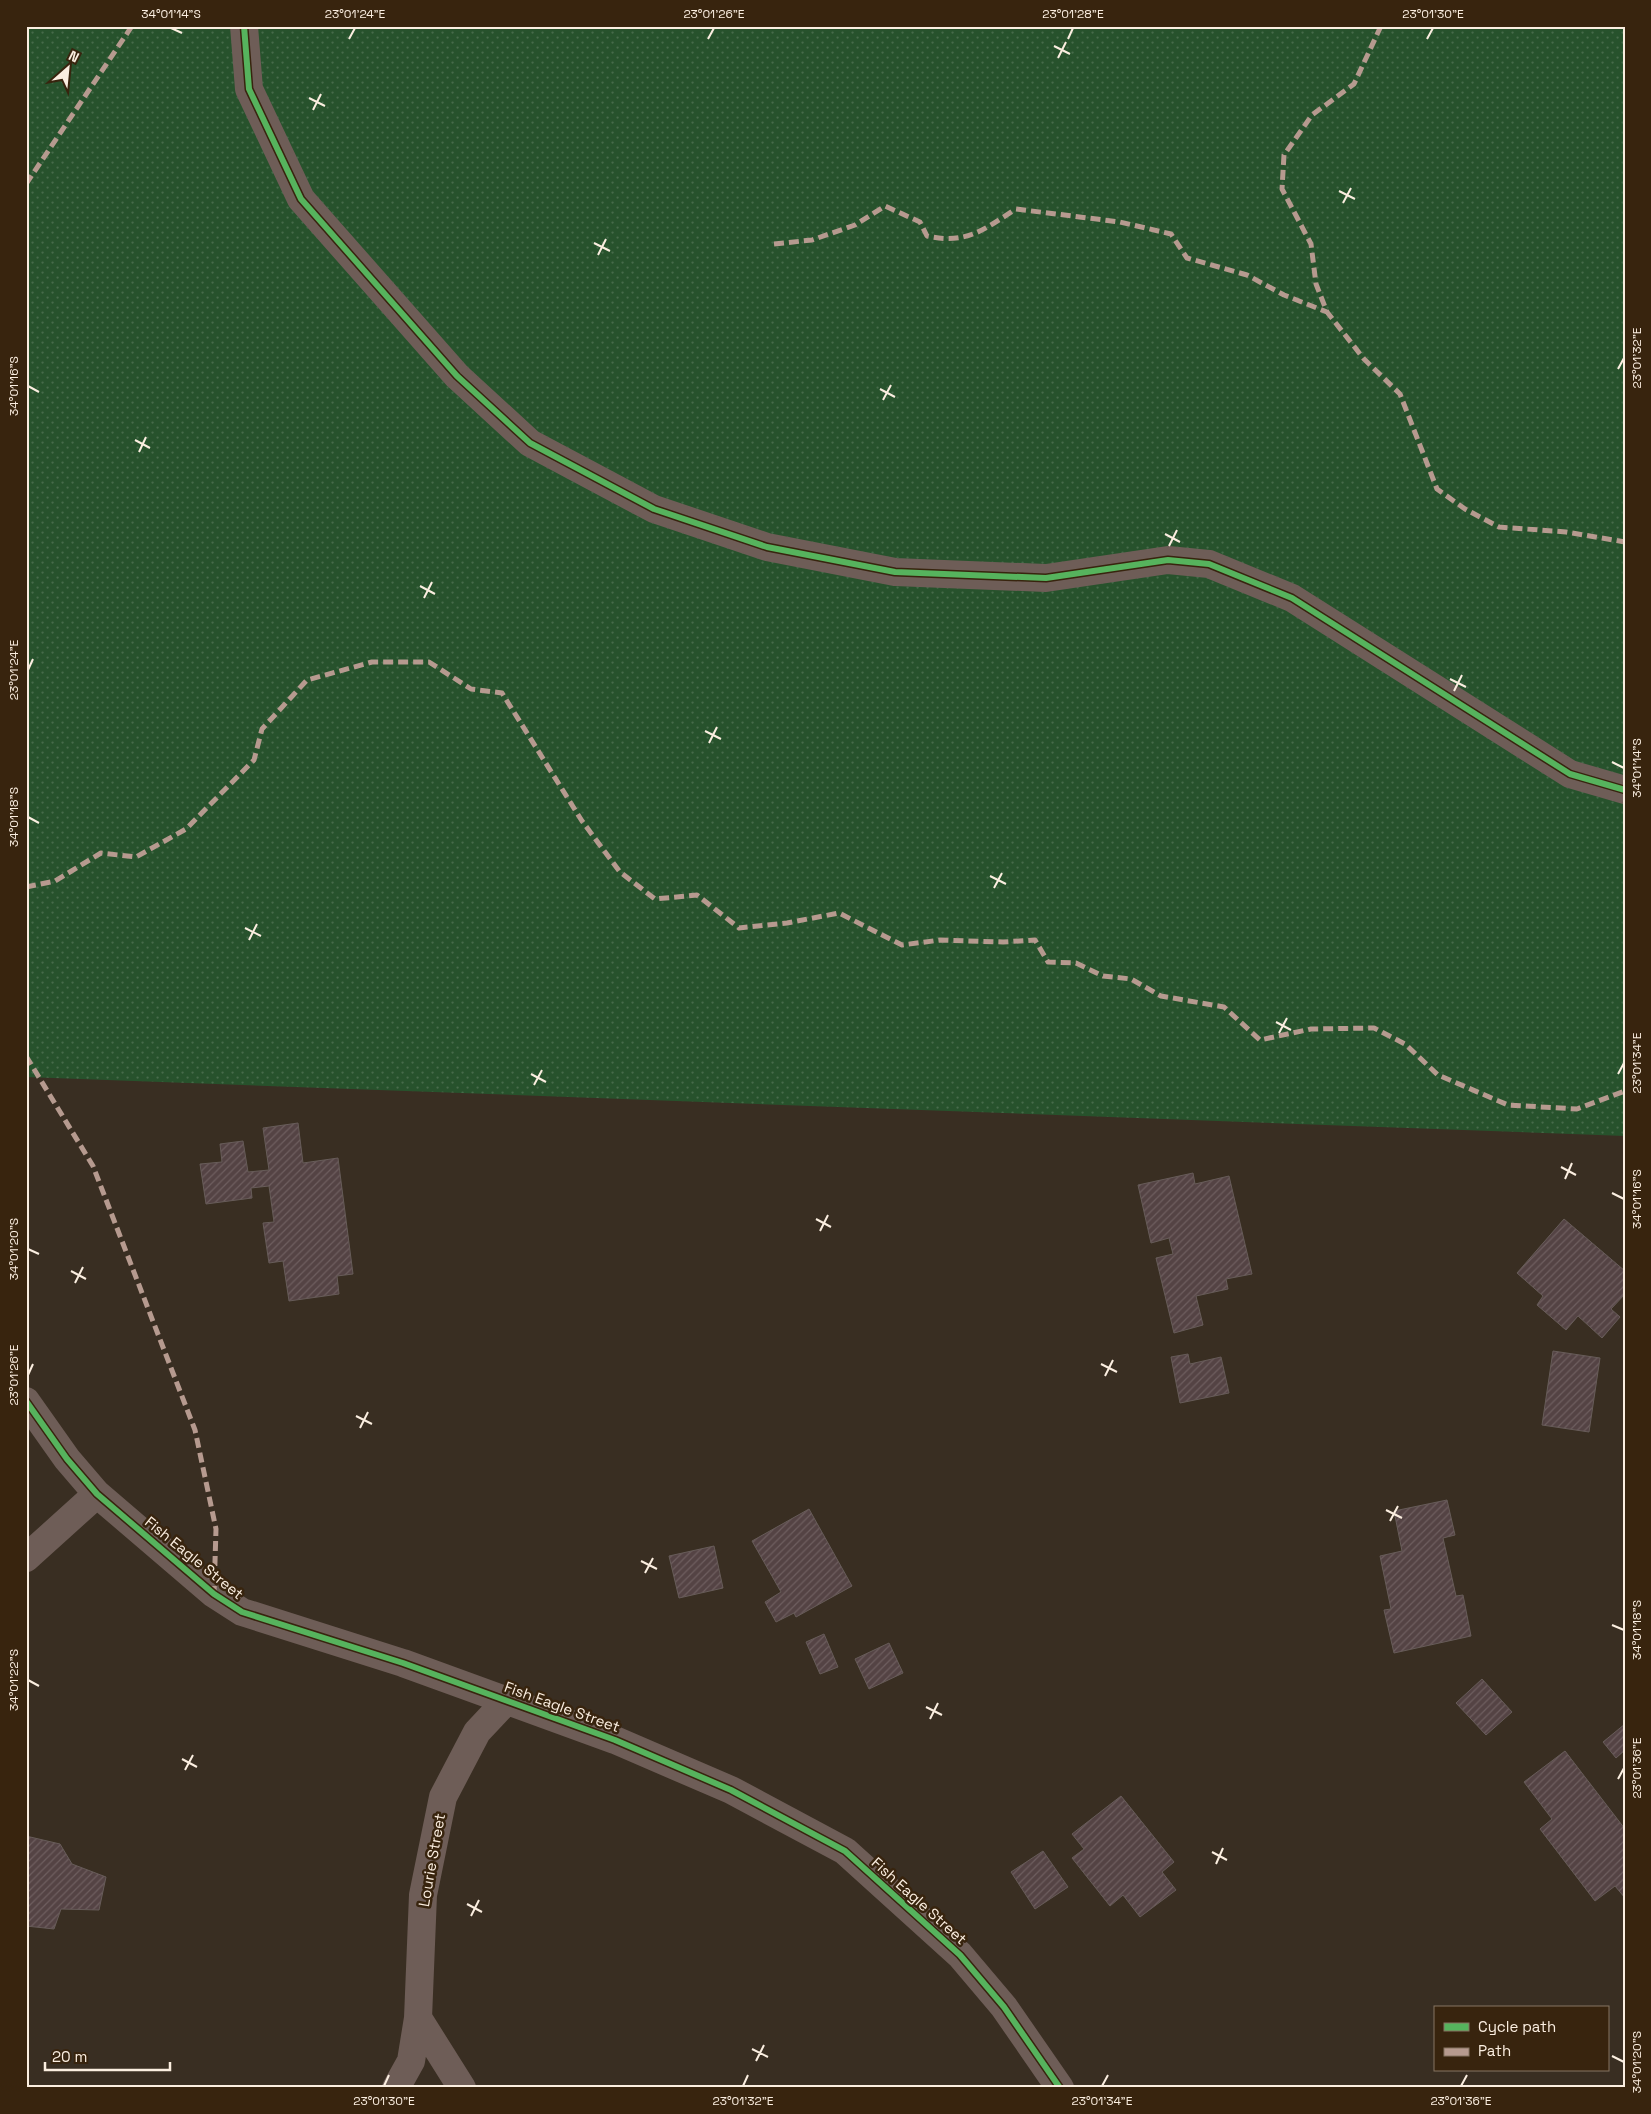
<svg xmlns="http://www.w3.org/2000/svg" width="1651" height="2114" font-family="'Space Grotesk',sans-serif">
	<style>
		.park { fill: url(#park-dots) }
		.building { fill: url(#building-hatch); stroke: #675c59 }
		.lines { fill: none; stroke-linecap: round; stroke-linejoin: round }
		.minor { stroke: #6e5d57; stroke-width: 28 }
		.quiet { stroke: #b69a8f; stroke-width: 5; stroke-dasharray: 10 5; stroke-linecap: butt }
		.cycleway-casing { stroke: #38240e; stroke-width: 9 }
		.cycleway { stroke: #56b35d; stroke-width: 6 }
		.ticks { fill: none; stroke: #fbeee0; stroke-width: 2 }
		.labels { text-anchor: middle; stroke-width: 5; stroke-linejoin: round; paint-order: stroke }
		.street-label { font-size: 15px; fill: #fbeee0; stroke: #38240e }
		.neatline { fill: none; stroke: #fbeee0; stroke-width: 2 }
		.ticks-label { font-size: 12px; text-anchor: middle; fill: #fbeee0 }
	</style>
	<defs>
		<pattern id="park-dots" width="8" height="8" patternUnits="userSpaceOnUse" patternTransform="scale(1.25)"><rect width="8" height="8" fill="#27522c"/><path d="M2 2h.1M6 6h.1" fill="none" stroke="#476b4a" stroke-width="1.8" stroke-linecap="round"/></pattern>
		<pattern id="building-hatch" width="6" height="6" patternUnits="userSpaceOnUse" patternTransform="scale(1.25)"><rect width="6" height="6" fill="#544344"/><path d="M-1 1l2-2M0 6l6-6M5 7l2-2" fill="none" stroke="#6e5e5f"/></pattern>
	</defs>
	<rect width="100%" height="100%" fill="#392e22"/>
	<path class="park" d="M26 26H1625V1136L26 1077Z"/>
	<path class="building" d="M298 1123 303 1163 338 1158 353 1274 337 1276 339 1294 289 1301 283 1261 269 1263 263 1223 274 1222 269 1186 251 1188 252 1198 206 1204 200 1164 222 1162 220 1144 243 1141 248 1172 269 1170 263 1128Z
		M1193 1173 1195 1184 1229 1176 1252 1274 1226 1279 1228 1289 1196 1296 1203 1325 1174 1333 1156 1258 1173 1254 1169 1238 1151 1243 1138 1185Z
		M1564 1219 1625 1271V1294L1611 1309 1620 1317 1602 1338 1578 1316 1566 1330 1537 1305 1543 1296 1517 1273Z
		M1553 1351 1600 1358 1589 1432 1542 1425Z
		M1188 1354 1190 1364 1221 1357 1229 1393 1180 1403 1171 1357Z
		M1447 1500 1455 1535 1443 1538 1456 1596 1463 1595 1471 1636 1394 1653 1384 1610 1391 1609 1380 1556 1402 1551 1394 1511Z
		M809 1509 852 1586 796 1617 794 1613 776 1622 765 1602 781 1592 752 1541Z
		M714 1546 723 1588 679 1598 669 1556Z
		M824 1634 838 1667 820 1674 806 1642Z
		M889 1643 903 1673 869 1689 855 1659Z
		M1482 1679 1512 1712 1486 1735 1456 1703Z
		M1625 1724V1750L1616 1758 1603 1742Z
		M1565 1751 1625 1829V1898L1615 1886 1595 1901 1540 1829 1552 1819 1524 1782Z
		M1121 1796 1174 1862 1162 1872 1176 1890 1140 1917 1123 1895 1110 1906 1072 1858 1084 1849 1072 1834Z
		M26 1836 60 1844 72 1864 106 1877 99 1910 61 1909 54 1929 26 1926Z
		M1043 1851 1068 1887 1035 1909 1011 1872Z"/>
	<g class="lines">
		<path class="minor" d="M244 26 249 89 301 199 457 376 530 443 654 509 767 547 895 572 1046 578 1168 560 1209 564 1292 598 1570 774 1625 790
			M26 1401 67 1459 97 1494 214 1594 242 1612 403 1663 615 1740 731 1790 845 1851 960 1955 1004 2007 1060 2088
			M26 1558 97 1494
			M418 2018 462 2088
			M396 2088 411 2061 418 2018 423 1895 443 1797 477 1732 507 1700"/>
		<path class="quiet" d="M1381 26 1354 84 1312 115 1284 155 1282 189 1311 244 1316 284 1327 312 1364 359 1400 394 1437 489 1465 509 1499 527 1566 532 1625 542
			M26 184 132 26
			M774 244 812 240 855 225 885 206 920 222 927 236C967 245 984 229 1016 209L1120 222 1171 234 1187 258 1247 275 1284 295 1327 312
			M26 887 55 881 101 853 136 857 186 829 254 760 262 729 307 680 372 662H429L471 689 502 693 582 821 620 872 655 899 697 895 739 928 787 923 839 913 902 945 940 940 1003 942 1035 940 1048 962 1076 963 1103 976 1131 979 1161 996 1224 1007 1260 1040 1311 1029 1374 1028 1405 1044 1438 1075 1508 1105 1577 1109 1625 1091
			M26 1056 93 1166 195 1430 216 1529 214 1594"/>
		<g class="cycleway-casing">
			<path id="cycleway" d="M244 26 249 89 301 199 457 376 530 443 654 509 767 547 895 572 1046 578 1168 560 1209 564 1292 598 1570 774 1625 790
				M26 1401 67 1459 97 1494 214 1594 242 1612 403 1663 615 1740 731 1790 845 1851 960 1955 1004 2007 1060 2088"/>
		</g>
		<use href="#cycleway" class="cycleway"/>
	</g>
	<path class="ticks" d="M171 28 182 33M349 39 355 28M708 39 714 28M1068 39 1073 28M1427 39 1433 28M1054 46 1070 54M1058 58 1066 42M309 98 325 106M313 110 321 94M1339 191 1355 199M1343 203 1351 188M594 243 610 251M598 255 606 239M1618 369 1624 358M28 386 39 392M880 389 895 397M883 400 891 385M135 440 150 448M139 452 146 437M1165 534 1180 542M1169 546 1177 530M420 586 435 594M424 598 432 582M28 670 33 659M1450 679 1466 687M1454 691 1462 675M705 731 721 739M709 743 717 727M1612 762 1624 768M28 817 39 823M990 876 1006 884M994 888 1002 873M245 928 261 936M249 940 257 924M1276 1022 1291 1030M1279 1033 1287 1018M531 1074 546 1082M1618 1074 1624 1063M534 1085 542 1070M1561 1167 1576 1175M1565 1179 1572 1163M1612 1193 1624 1199M816 1219 831 1227M820 1231 828 1215M28 1249 39 1254M71 1271 86 1279M75 1283 83 1267M1101 1364 1117 1372M28 1375 33 1364M1105 1376 1113 1360M356 1416 372 1424M360 1428 368 1412M1386 1510 1402 1518M1390 1521 1398 1506M641 1561 657 1569M645 1573 653 1558M1612 1625 1624 1630M28 1680 39 1686M926 1707 942 1715M930 1719 938 1703M182 1759 197 1767M185 1770 193 1755M1618 1779 1624 1768M1212 1852 1227 1860M1216 1864 1223 1848M467 1904 482 1912M471 1916 479 1900M752 2049 768 2057M1612 2056 1624 2062M756 2061 764 2045M384 2086 389 2075M743 2086 748 2075M1102 2086 1108 2075M1461 2086 1467 2075"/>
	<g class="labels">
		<g class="street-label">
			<text transform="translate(194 1558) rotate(39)" y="5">Fish Eagle Street</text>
			<text transform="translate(562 1707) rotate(20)" y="5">Fish Eagle Street</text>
			<text transform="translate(432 1860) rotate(-80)" y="5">Lourie Street</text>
			<text transform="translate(919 1901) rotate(42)" y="5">Fish Eagle Street</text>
		</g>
	</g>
	<rect width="1651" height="2114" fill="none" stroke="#38240e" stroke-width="55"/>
	<rect x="1434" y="2006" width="175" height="65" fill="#38240e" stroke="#867562"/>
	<rect x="1444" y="2023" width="25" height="8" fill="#56b35d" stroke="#867562"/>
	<text x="1478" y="2032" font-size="15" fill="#fbeee0">Cycle path</text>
	<rect x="1444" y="2048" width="25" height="8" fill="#b69a8f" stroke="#867562"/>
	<text x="1478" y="2056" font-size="15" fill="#fbeee0">Path</text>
	<g transform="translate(68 68) rotate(27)" stroke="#38240e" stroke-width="4" paint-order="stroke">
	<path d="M0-4L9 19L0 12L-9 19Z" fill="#fbeee0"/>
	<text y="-8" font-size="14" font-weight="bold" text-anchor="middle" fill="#fbeee0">N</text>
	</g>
	<path d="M45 2062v8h125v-8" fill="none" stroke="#fbeee0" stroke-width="2.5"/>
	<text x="52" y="2062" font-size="15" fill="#fbeee0" stroke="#38240e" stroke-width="4" paint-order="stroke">20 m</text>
	<rect x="28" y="28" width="1596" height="2058" class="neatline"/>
	<g class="ticks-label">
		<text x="171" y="18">34°01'14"S</text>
		<text x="355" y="18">23°01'24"E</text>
		<text x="714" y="18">23°01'26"E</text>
		<text x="1073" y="18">23°01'28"E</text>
		<text x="1433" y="18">23°01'30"E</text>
		<text transform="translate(1637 358) rotate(-90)" y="4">23°01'32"E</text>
		<text transform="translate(14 386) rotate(-90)" y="4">34°01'16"S</text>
		<text transform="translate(14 670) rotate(-90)" y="4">23°01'24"E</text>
		<text transform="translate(1637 768) rotate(-90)" y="4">34°01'14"S</text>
		<text transform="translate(14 817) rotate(-90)" y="4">34°01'18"S</text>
		<text transform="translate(1637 1063) rotate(-90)" y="4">23°01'34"E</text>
		<text transform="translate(1637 1199) rotate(-90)" y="4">34°01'16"S</text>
		<text transform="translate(14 1249) rotate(-90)" y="4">34°01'20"S</text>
		<text transform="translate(14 1375) rotate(-90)" y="4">23°01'26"E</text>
		<text transform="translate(1637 1630) rotate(-90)" y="4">34°01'18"S</text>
		<text transform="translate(14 1680) rotate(-90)" y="4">34°01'22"S</text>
		<text transform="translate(1637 1768) rotate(-90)" y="4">23°01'36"E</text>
		<text transform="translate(1637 2062) rotate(-90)" y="4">34°01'20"S</text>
		<text x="384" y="2105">23°01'30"E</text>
		<text x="743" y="2105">23°01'32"E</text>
		<text x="1102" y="2105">23°01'34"E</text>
		<text x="1461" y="2105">23°01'36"E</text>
	</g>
</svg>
